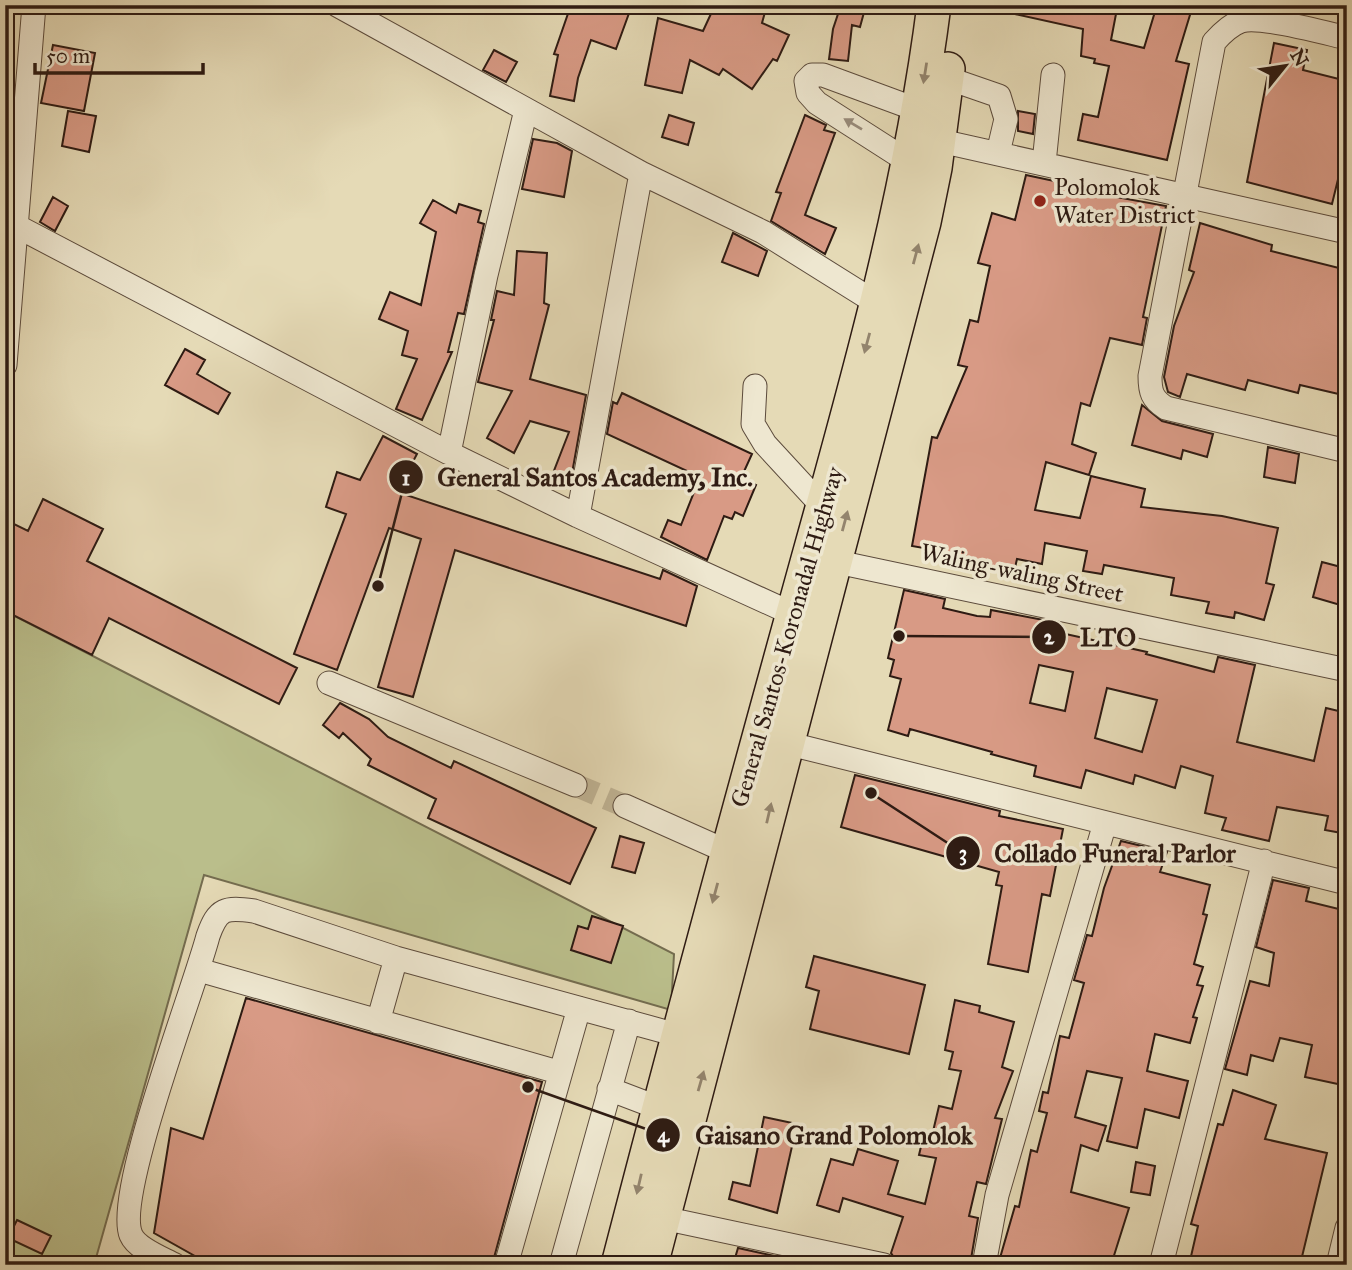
<svg xmlns="http://www.w3.org/2000/svg" width="1352" height="1270" font-family="'IM FELL Great Primer',serif">
	<style>
		.green { fill: #babe8b; stroke: #746c4f; stroke-width: 2 }
		.building { fill: #d89a85; stroke: #2e1b13; stroke-width: 2; fill-rule: evenodd }
		.lines { fill: none; stroke-linecap: round; stroke-linejoin: round }
		.minor-tunnel { stroke: #c0b495; stroke-width: 23; stroke-dasharray: 23 11; stroke-linecap: butt }
		.minor-casing { stroke: #5c4b3c; stroke-width: 25 }
		.highway-casing { stroke: #2e1b13; stroke-width: 36 }
		.minor { stroke: #eee7d0; stroke-width: 23 }
		.highway { stroke: #e5dab6; stroke-width: 33 }
		.oneway { fill: #93846d }
		.oneway2 { fill: #988b7b }
		.poi-dot { fill: #8f2418; stroke: #eee7d0; stroke-width: 2.5 }
		.labels { text-anchor: middle; stroke-width: 7; stroke-linejoin: round; paint-order: stroke }
		.poi-label { font-size: 24px; fill: #2e1b13; stroke: #eee7d0; text-anchor: start }
		.street-label { font-size: 24px; fill: #2e1b13; stroke: #eee7d0 }
		.leader { fill: none; stroke: #2e1b13; stroke-width: 2.5 }
		.callout-dot { fill: #2e1b13; stroke: #eee7d0; stroke-width: 2.5 }
		.mark-label { font-size: 21px; text-anchor: middle; font-weight: bold; fill: #fff }
		.callout-label { font-size: 26px; text-anchor: middle; font-weight: bold; fill: #2e1b13; stroke: #eee7d0; stroke-width: 7; stroke-linejoin: round; paint-order: stroke }
	</style>
	<rect width="100%" height="100%" fill="#e5dab6"/>
	<filter id="stains"><feTurbulence type="fractalNoise" baseFrequency=".00286" numOctaves="4"/><feColorMatrix values="0 0 0 0 .2 0 0 0 0 .09 0 0 0 0 .02 0 0 0 .5 -.17"/></filter>
	<radialGradient id="worn" r=".72"><stop offset=".6" stop-color="#630" stop-opacity="0"/><stop offset="1" stop-color="#630" stop-opacity=".3"/></radialGradient>
	<path class="green" d="M5 611 674 954 671 1010 204 875 94 1265H5Z"/>
	<path class="building" d="M571 5H632L616 49 591 40 578 78 574 101 550 96 558 55 554 54Z
		M715 5H767L762 23 789 35 777 61 773 59 752 89 723 69 719 75 690 60 682 93 645 85 658 18 703 31Z
		M841 5H866L860 27 852 25 848 61 829 59 833 29Z
		M1010 5H1080L1116 14 1111 40 1144 48 1157 5H1193L1176 61 1189 64 1167 160 1078 140 1083 114 1098 117 1109 66 1094 63 1095 59 1081 56 1083 29 1010 13Z
		M1274 43 1307 50 1303 70 1347 81V169L1341 167 1332 204 1247 182Z
		M53 45 95 53 84 111 41 103Z
		M494 50 517 62 506 82 483 70Z
		M68 111 96 116 89 152 62 146Z
		M1018 111 1035 114 1033 134 1018 131Z
		M669 115 694 123 688 145 662 137Z
		M805 115 826 125 824 130 835 133 805 215 836 228 825 254 771 221 781 193 776 192Z
		M533 139 557 143 572 151 564 197 522 189Z
		M1026 175 1073 185 1072 189 1166 206 1143 317 1147 318 1142 345 1110 338 1090 406 1081 403 1072 444 1096 453 1089 475 1046 462 1035 510 1080 518 1091 476 1145 489 1141 507 1222 516 1278 528 1266 583 1274 585 1264 620 1235 612 1234 618 1206 613 1209 602 1171 595 1174 578 1104 565 1102 574 1083 571 1087 551 1045 543 1042 564 1017 559 1014 572 956 561 958 554 912 546 932 437 937 438 967 367 958 365 970 320 978 322 990 266 978 263 992 213 1015 220Z
		M53 197 68 206 55 231 40 222Z
		M433 200 456 213 459 204 481 211 478 222 484 224 464 314 458 313 448 352H452L422 420 396 409 417 359 402 355 408 331 379 319 390 292 421 305 436 232 420 223Z
		M1200 223 1272 245 1271 251 1347 270V396L1300 385 1298 393 1248 380 1245 390 1187 374 1180 397 1168 392 1164 377 1174 326 1194 272 1189 270Z
		M733 233 767 251 758 276 722 262Z
		M517 251 547 253 544 303 549 305 530 379 586 395 571 479 566 488 550 481 569 432 530 421 514 453 487 438 512 391 478 382 494 320H491L497 291 514 295Z
		M185 349 205 360 197 374 230 393 218 414 165 385Z
		M622 393 752 454 741 478 756 485 743 516 735 512 732 519 724 516 707 560 661 537 668 520 681 525 700 477 607 434 613 402 617 404Z
		M1142 405 1162 421 1213 434 1207 457 1183 450 1181 459 1132 445Z
		M383 436 417 454 397 492 660 579 663 570 697 586 686 626 455 550 413 697 378 687 421 539 389 528 337 670 294 654 346 514 326 507 337 472 360 480Z
		M1268 447 1299 454 1295 483 1264 477Z
		M43 499 103 529 87 561 297 668 279 704 109 618 92 655 5 611V536L12 523 28 531Z
		M1322 562 1341 567 1339 575 1347 577V607L1313 597Z
		M904 590 945 599 943 608 977 616 990 617 991 610 1054 622 1052 631 1147 652 1146 654 1214 672 1218 657 1255 665 1237 742 1314 761 1326 708 1347 713V834L1325 830 1328 816 1277 807 1269 841 1222 830 1226 818 1205 813 1213 776 1181 766 1175 788 1135 775 1133 784 1086 770 1081 788 1034 776 1036 766 991 754 992 752 910 729 908 736 888 730 901 679 890 676 894 660 888 658ZM1039 665 1073 672 1065 711 1030 703ZM1107 688 1157 700 1142 752 1095 738Z
		M340 703 369 719 388 737 451 768 454 761 596 828 570 884 428 818 436 799 368 765 371 759 343 733 339 738 323 725Z
		M855 775 1000 811 999 816 1063 829 1050 896 1042 894 1028 972 988 964 1002 886 996 885 999 872 841 827Z
		M620 836 644 843 635 873 612 867Z
		M1121 841 1167 852 1160 872 1210 885 1203 914 1207 915 1194 964 1203 967 1197 985 1203 986 1193 1017 1197 1018 1190 1043 1155 1034 1147 1071 1188 1081 1179 1118 1145 1109 1137 1148 1107 1141 1122 1078 1087 1071 1075 1117 1106 1126 1098 1151 1081 1145 1071 1192 1129 1208 1111 1265H1034L1000 1258 1015 1206 1019 1207 1031 1150 1037 1152 1047 1113 1039 1111 1043 1092 1048 1093 1060 1036 1069 1038 1084 983 1074 980 1087 935 1092 936 1104 888Z
		M1273 880 1309 888 1306 901 1347 911V1037L1343 1055 1347 1056V1086L1305 1077 1312 1045 1280 1038 1273 1061 1251 1055 1247 1075 1225 1069 1250 981 1269 986 1274 953 1256 947Z
		M592 916 623 926 611 963 571 950 578 926 588 929Z
		M814 956 925 985 909 1054 810 1029 819 991 806 987Z
		M246 998 542 1082 492 1265H211L154 1233 171 1128 203 1139Z
		M955 1000 980 1006 979 1012 1014 1022 1002 1067 1013 1071 995 1118 1002 1119 986 1184 977 1182 969 1216 978 1218 970 1265H906L897 1262 891 1253 903 1217 843 1198 839 1212 817 1205 831 1159 853 1165 858 1149 898 1161 888 1194 925 1204 936 1158 919 1155 923 1138 931 1140 939 1106 952 1109 961 1071 949 1069 953 1052 945 1050Z
		M1233 1090 1276 1105 1265 1139 1327 1153 1300 1265H1189L1198 1226 1191 1224 1218 1124 1223 1125Z
		M764 1117 797 1124 777 1213 729 1199 733 1182 750 1186Z
		M1136 1162 1155 1166 1150 1195 1131 1192Z
		M17 1220 51 1236 42 1254 8 1238Z
		M738 1248 793 1260V1265H733Z"/>
	<g class="lines">
		<path class="minor-tunnel" d="M575 785 625 806"/>
		<g class="minor-casing">
			<path id="minor" d="M337 5 641 173
				M1347 38C1325 33 1260 15 1241 21 1230 25 1222 33 1214 42L1150 376C1150 392 1152 399 1166 408L1347 451
				M947 78 999 96 1006 119 998 153
				M927 138 1347 232
				M909 162 817 103 808 93 806 81 812 75H823L918 110
				M1044 163 1053 75
				M5 220 449 453 578 516 804 619
				M5 365 34 5
				M755 386 753 424 765 444 824 508
				M449 453 486 275 526 110
				M578 516 641 173 763 232 878 304
				M823 559 1347 670
				M329 683 575 785
				M786 743 1347 883
				M625 806 726 851
				M199 970 558 1072
				M378 1022 396 958
				M609 1089 672 1113
				M663 1218 884 1265
				M175 1265C162 1258 137 1249 131 1235 114 1195 194 990 208 936 218 908 225 907 254 911L396 958 677 1035
				M506 1265 579 1008
				M561 1265 629 1021
				M984 1265 997 1195 1105 823
				M1161 1265 1264 861
				M1338 1265 1347 1228"/>
		</g>
		<g class="highway-casing">
			<path id="highway" d="M618 1265C679 1029 743 794 808 559 859 376 910 194 934 5
				M651 1265 924 222 935 168 948 69"/>
		</g>
		<use href="#minor" class="minor"/>
		<use href="#highway" class="highway"/>
	</g>
	<defs><path id="oneway-solid" d="M-6-.8H1V-3.2L6.5 0L1 3.2V.8H-6Z" transform="scale(1.75)"/></defs>
	<g class="oneway">
		<use href="#oneway-solid" transform="translate(925 73) rotate(99)"/>
		<use href="#oneway-solid" transform="translate(916 254) rotate(-75)"/>
		<use href="#oneway-solid" transform="translate(867 343) rotate(105)"/>
		<use href="#oneway-solid" transform="translate(845 521) rotate(-75)"/>
		<use href="#oneway-solid" transform="translate(769 813) rotate(-77)"/>
		<use href="#oneway-solid" transform="translate(715 893) rotate(105)"/>
		<use href="#oneway-solid" transform="translate(701 1081) rotate(-74)"/>
		<use href="#oneway-solid" transform="translate(639 1184) rotate(103)"/>
	</g>
	<use class="oneway2" href="#oneway-solid" transform="translate(853 124) rotate(-149)"/>
	<circle class="poi-dot" cx="1040" cy="201" r="7"/>
	<g class="labels">
		<g class="poi-label">
			<text x="1054" y="195">Polomolok<tspan x="1054" dy="28">Water District</tspan></text>
		</g>
		<g class="street-label">
			<text transform="translate(1022 573) rotate(12)" y="8">Waling-waling Street</text>
			<text transform="translate(787 637) rotate(-74)" y="8">General Santos-Koronadal Highway</text>
		</g>
	</g>
	<path class="leader" d="M378 586L406 477M899 636L1049 637M871 793L963 853M528 1087L663 1135"/>
	<g class="callout-dot">
		<circle cx="378" cy="586" r="7"/>
		<circle cx="899" cy="636" r="7"/>
		<circle cx="871" cy="793" r="7"/>
		<circle cx="528" cy="1087" r="7"/>
		<circle cx="406" cy="477" r="18"/>
		<circle cx="1049" cy="637" r="18"/>
		<circle cx="963" cy="853" r="18"/>
		<circle cx="663" cy="1135" r="18"/>
	</g>
	<g class="mark-label">
		<text x="406" y="485">1</text>
		<text x="1049" y="644">2</text>
		<text x="963" y="860">3</text>
		<text x="663" y="1142">4</text>
	</g>
	<g class="callout-label">
		<text x="595" y="486">General Santos Academy, Inc.</text>
		<text x="1108" y="646">LTO</text>
		<text x="1115" y="862">Collado Funeral Parlor</text>
		<text x="834" y="1144">Gaisano Grand Polomolok</text>
	</g>
	<rect width="1352" height="1270" fill="none" stroke="#e5dab6" stroke-width="28"/>
	<rect x="7" y="7" width="1338" height="1256" fill="none" stroke="#2e1b13" stroke-width="3.5"/>
	<rect x="14" y="14" width="1324" height="1242" fill="none" stroke="#2e1b13" stroke-width="2"/>
	<g transform="translate(1285 66) rotate(60)" stroke="#eee7d0" stroke-width="5" paint-order="stroke">
	<path d="M0-5L12 26L0 18L-12 26Z" fill="#2e1b13"/>
	<text y="-10" font-size="19" font-weight="bold" text-anchor="middle" fill="#2e1b13">N</text>
	</g>
	<path d="M35 63v10h168v-10" fill="none" stroke="#2e1b13" stroke-width="3.5"/>
	<text x="46" y="63" font-size="21" fill="#2e1b13" stroke="#eee7d0" stroke-width="5" paint-order="stroke">50 m</text>
	<rect width="100%" height="100%" filter="url(#stains)"/>
	<rect width="100%" height="100%" fill="url(#worn)"/>
</svg>
